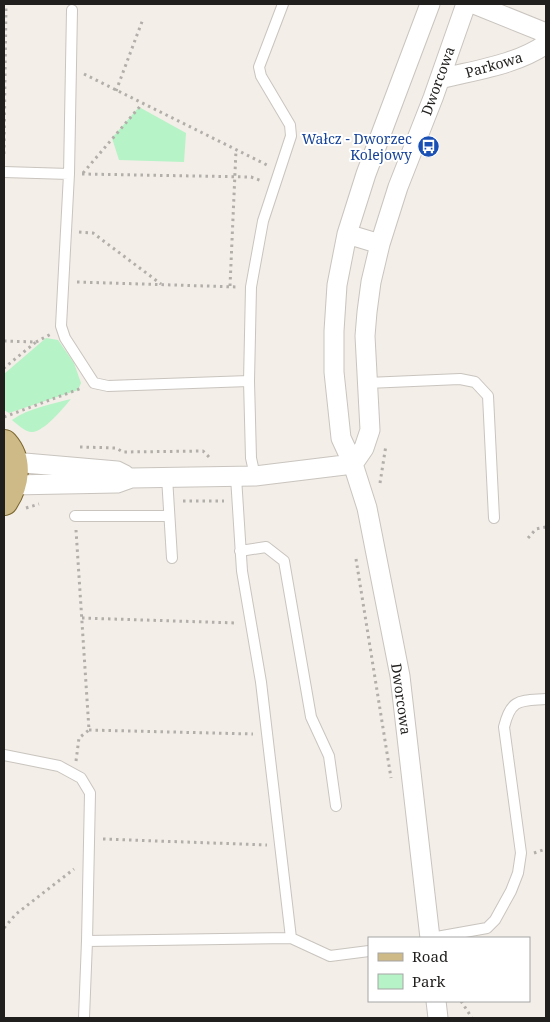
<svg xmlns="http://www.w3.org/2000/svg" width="550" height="1022" font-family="'Noto Serif',serif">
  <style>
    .green { fill: #b6f3c6 }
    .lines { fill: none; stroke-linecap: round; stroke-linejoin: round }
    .lane-casing { stroke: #c9c4be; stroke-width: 12 }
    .street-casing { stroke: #c9c4be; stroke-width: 21 }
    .primary-casing { stroke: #7c662e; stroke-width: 30 }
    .path { stroke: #b2aea9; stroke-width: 3; stroke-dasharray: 2.5 4; stroke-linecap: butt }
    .lane { stroke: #fff; stroke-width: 10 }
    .street { stroke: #fff; stroke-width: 19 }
    .primary { stroke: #ceba87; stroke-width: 28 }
    .labels { text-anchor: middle; stroke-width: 4; stroke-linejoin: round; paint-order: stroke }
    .street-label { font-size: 14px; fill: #201f1d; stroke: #fff }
    .transit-label { font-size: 14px; fill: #164399; stroke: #fff; text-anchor: end }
  </style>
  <rect width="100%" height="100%" fill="#f3eee8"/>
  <path class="green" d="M139,107L186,133L184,162L119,160L112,138Z
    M46,338L58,340L74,363L81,383L78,390L9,413L4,410V374Z
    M71,399C63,408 44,432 32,432C25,432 17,424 12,420C29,408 52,404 71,399Z"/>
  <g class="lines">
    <defs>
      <path id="lane" d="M4,172L69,174L72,10
        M69,174L61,326L65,338L94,383L108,386L249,381
        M367,383L460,379L475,382L488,396L494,518
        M255,476L251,458L249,381L251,287L263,221L291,136L290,125L261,76L259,67L283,4
        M167,477L172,558
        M236,477L242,571L261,682L291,938
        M75,516H169
        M240,551L266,547L284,561L311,717L329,756L336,806
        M4,755L59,766L81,778L90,793L87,941L291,938L330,956L369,951
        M431,938L487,928L495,920L511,891L518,873L521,853L504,727C511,698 520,701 546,699
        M84,1018L87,941"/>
      <path id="street" d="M474,4L546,33
        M440,79C475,70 516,65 546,44
        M347,234L380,244
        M13,462L117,471L125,475
        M353,464L364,448L370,430L365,336L367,312L371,282L380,244L398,187L433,98L466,4
        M12,485L117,483L131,478L255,476L353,464
        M430,938L400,676L367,508L353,464L341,438L334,372V331L337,285L347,234L366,174L430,4
        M436,1001L438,1018"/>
      <path id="primary" d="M4,444C19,461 15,484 4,501"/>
    </defs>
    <use href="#lane" class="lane-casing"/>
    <use href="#street" class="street-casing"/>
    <use href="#primary" class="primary-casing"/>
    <path class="path" d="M84,74L267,165
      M116,91L143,19
      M4,154L6,4
      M83,173L142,104
      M82,174L251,177L262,181
      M79,232L93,233L161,284
      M77,282L238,287
      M230,286L236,150
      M4,341L36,342L4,368
      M36,342L51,334
      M4,417L82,388
      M80,447L116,448L123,452L203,451L211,459
      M380,483L386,445
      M183,501H224
      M26,508L39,504
      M528,538L536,529L546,527
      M356,559L391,778
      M82,618L237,623
      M89,730L253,734
      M76,761L79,738L89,730L76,530
      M103,839L267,845
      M534,853L546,849
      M4,928L16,914L74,869
      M461,1001L472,1018"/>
    <use href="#lane" class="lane"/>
    <use href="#street" class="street"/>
    <use href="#primary" class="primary"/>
  </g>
  <defs>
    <symbol id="bus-disc" viewBox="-11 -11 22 22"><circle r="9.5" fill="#1a4fb4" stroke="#fff"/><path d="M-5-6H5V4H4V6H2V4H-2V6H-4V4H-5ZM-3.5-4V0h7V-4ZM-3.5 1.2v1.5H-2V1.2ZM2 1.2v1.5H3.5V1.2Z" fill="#fff"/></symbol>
  </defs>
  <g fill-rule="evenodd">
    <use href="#bus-disc" x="416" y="134" width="25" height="25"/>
  </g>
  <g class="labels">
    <g class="street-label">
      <text transform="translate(494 65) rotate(-16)" y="5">Parkowa</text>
      <text transform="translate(438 81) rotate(-70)" y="5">Dworcowa</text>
      <text transform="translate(401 699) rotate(82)" y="5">Dworcowa</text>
    </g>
    <g class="transit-label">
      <text x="412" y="144">Wałcz - Dworzec<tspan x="412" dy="16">Kolejowy</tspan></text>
    </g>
  </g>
  <rect width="550" height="1022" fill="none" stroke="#201f1d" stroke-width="10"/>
  <rect x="368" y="937" width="162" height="65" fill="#ffffff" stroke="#a6a5a5"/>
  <rect x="378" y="953" width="25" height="8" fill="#ceba87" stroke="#a6a5a5"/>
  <text x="412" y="962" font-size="15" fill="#201f1d">Road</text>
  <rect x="378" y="974" width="25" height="15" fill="#b6f3c6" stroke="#a6a5a5"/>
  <text x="412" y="987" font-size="15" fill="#201f1d">Park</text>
</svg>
